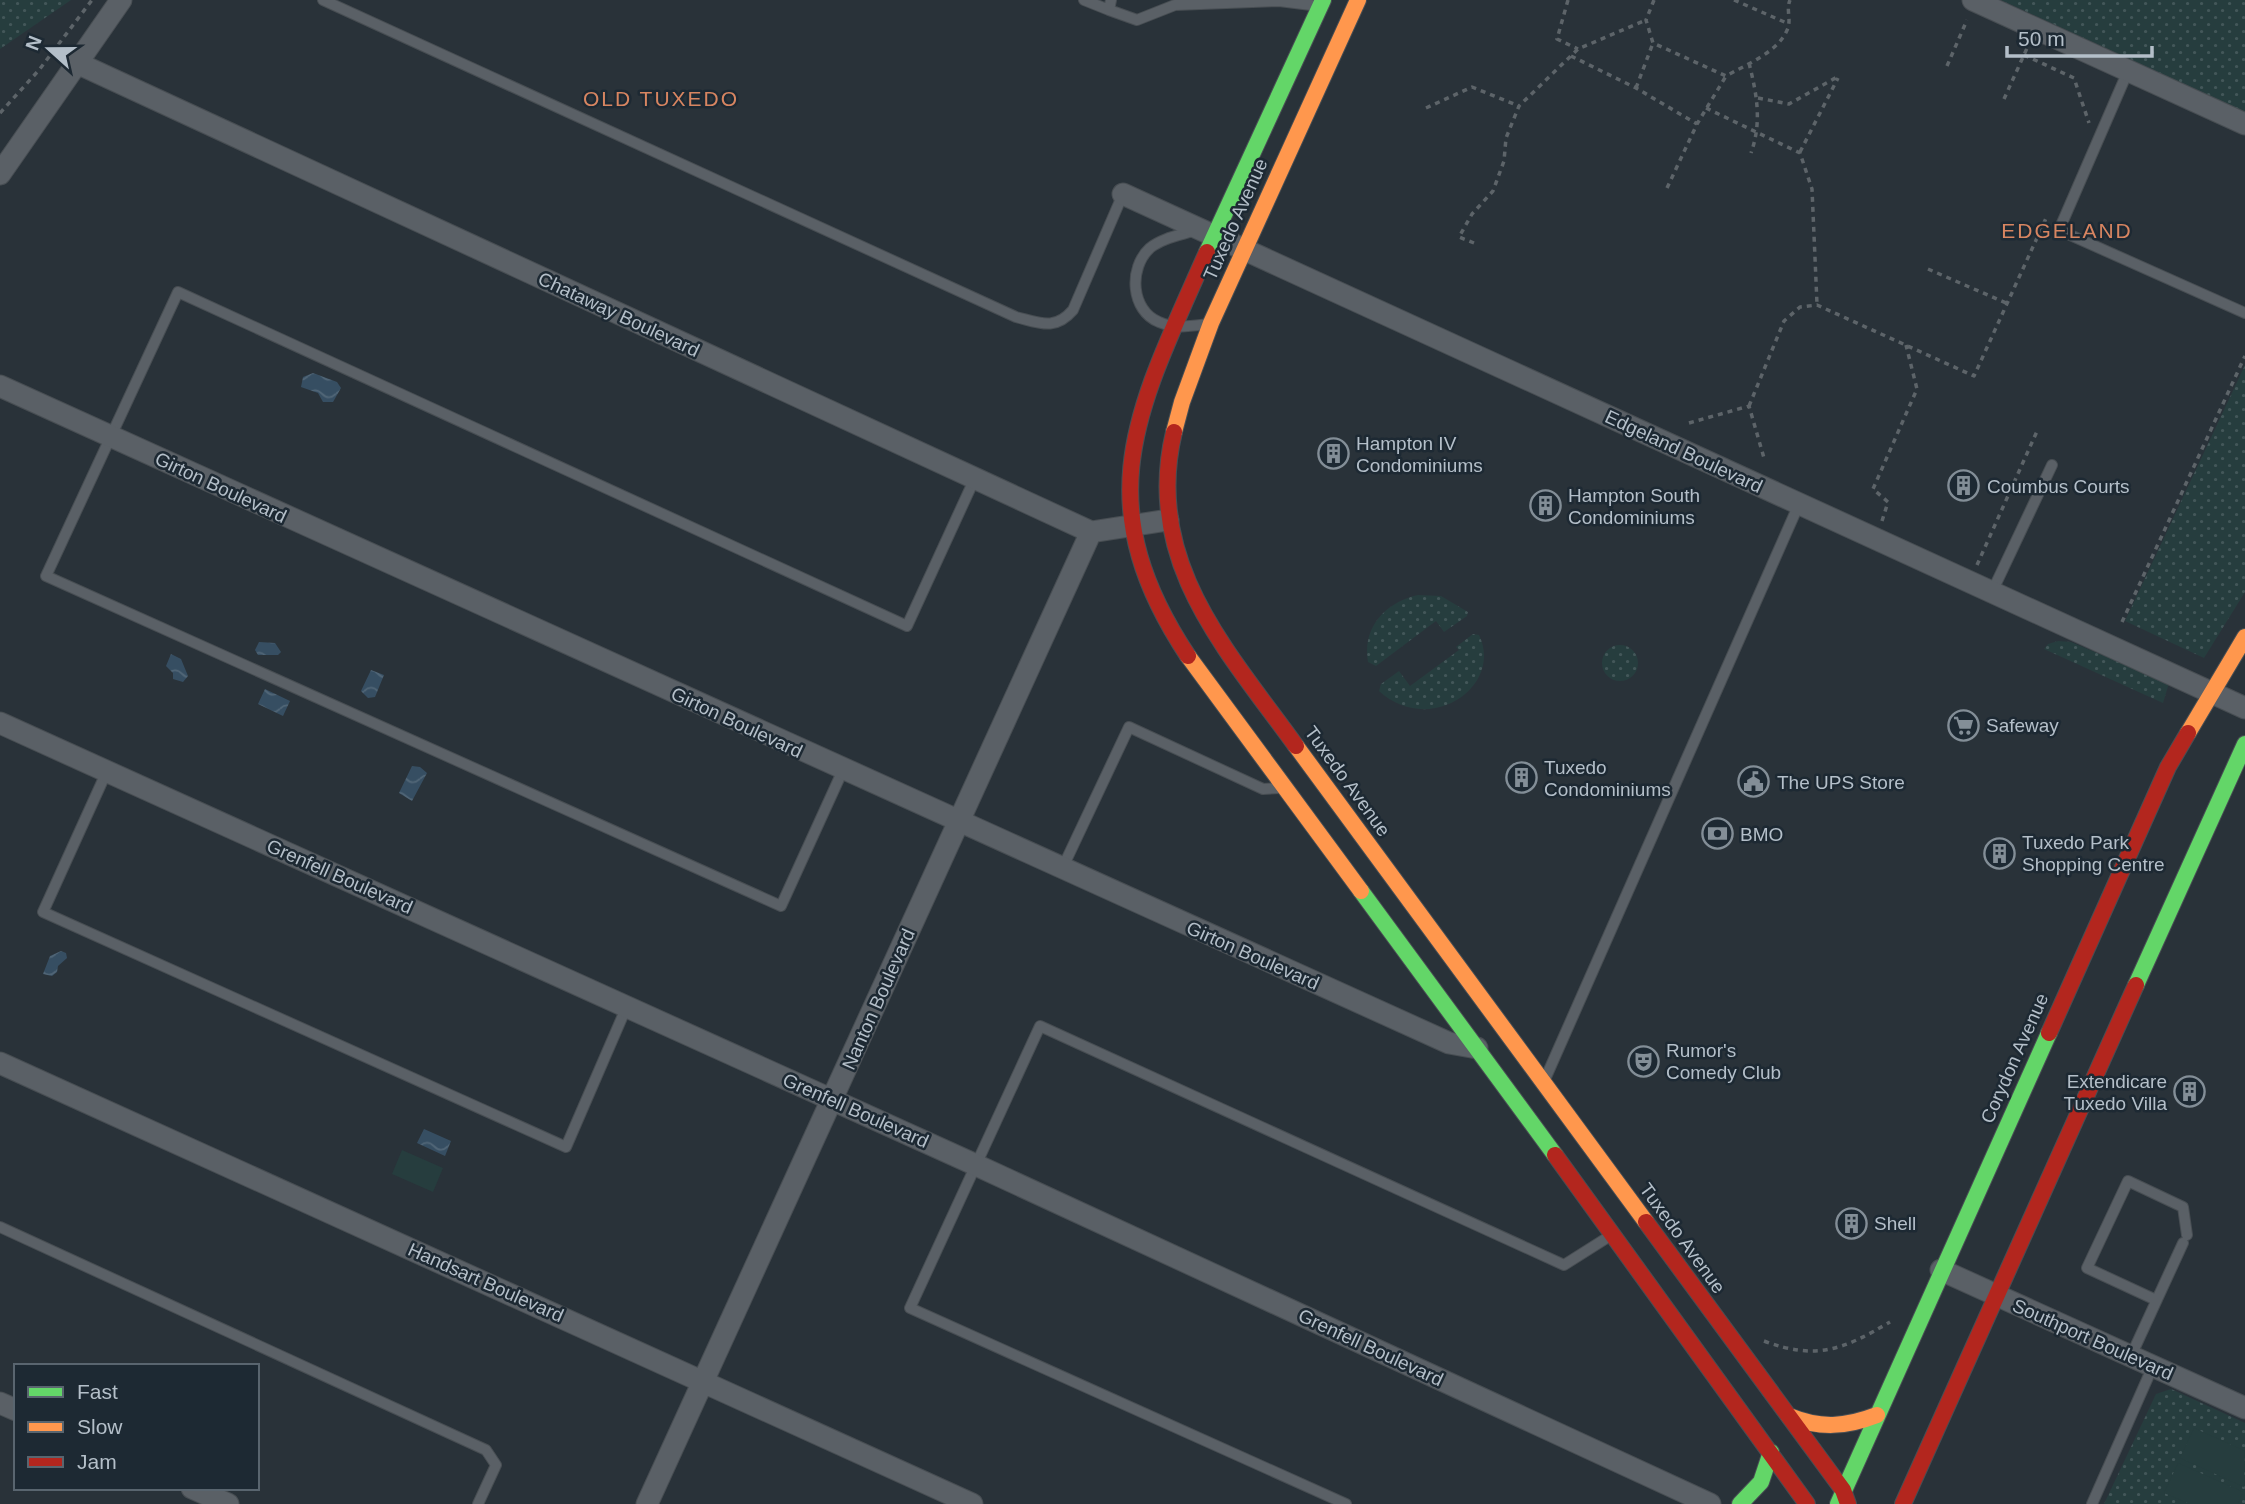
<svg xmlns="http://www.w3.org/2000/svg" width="2245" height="1504" font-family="Arial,sans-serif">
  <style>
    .green { fill: url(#green-dots) }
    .pitch { fill: #263d3e }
    .water { fill: url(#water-waves) }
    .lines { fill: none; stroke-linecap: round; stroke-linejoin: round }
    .lane-casing { stroke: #484e53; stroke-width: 12 }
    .street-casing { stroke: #484e53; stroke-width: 23 }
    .fast-casing { stroke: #484e53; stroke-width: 18 }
    .slow-casing { stroke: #484e53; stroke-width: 18 }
    .jam-casing { stroke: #484e53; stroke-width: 18 }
    .path { stroke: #5d6469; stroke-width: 3.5; stroke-dasharray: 5 5; stroke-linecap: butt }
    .lane { stroke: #5a6066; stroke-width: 10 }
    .street { stroke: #5a6066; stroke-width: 21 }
    .fast { stroke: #63d668; stroke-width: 16 }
    .slow { stroke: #ff974d; stroke-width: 16 }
    .jam { stroke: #b3261e; stroke-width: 16 }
    .labels { text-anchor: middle; stroke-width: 5; stroke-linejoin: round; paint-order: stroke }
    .street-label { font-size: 19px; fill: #b4bfc9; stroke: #1d2933 }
    .poi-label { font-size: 19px; fill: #b4bfc9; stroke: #1d2933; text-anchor: start }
    .neighbourhood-label { font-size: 21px; letter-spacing: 2px; fill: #d78561; stroke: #1d2933 }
  </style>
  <defs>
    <pattern id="green-dots" width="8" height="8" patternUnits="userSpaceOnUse" patternTransform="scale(1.75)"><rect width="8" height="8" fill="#263d3e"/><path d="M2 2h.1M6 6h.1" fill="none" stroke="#435759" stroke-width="1.8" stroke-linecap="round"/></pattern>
    <pattern id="water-waves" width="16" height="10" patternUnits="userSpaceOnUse" patternTransform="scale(1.75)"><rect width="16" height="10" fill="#364e62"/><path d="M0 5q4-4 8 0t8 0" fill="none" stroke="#516677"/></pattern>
  </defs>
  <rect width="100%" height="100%" fill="#293239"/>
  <path class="green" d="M0,0H71L0,49Z
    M2001,0H2245V112Z
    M2245,365V592L2204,658L2125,621Z
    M1418,595L1441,596L1468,612L1467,616L1444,632L1436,621L1376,666L1368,662C1362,627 1386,602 1418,595Z
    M1473,634L1479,635C1504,687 1429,737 1379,691L1381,684L1399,671L1410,686L1459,650L1456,647Z
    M2058,641L2071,642L2169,683L2163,703L2044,649L2048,644Z
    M1602 663a18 18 0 1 1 36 0a18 18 0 1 1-36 0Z
    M2171,1389L2245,1423V1504H2104L2156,1394Z"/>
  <path class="pitch" d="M402,1150L443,1168L433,1192L392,1174Z
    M2194,1428L2245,1451L2244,1487L2180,1458Z
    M2178,1463L2243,1492L2238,1504H2190L2164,1493Z"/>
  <path class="water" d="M313,373L337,382L341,388L333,402H323L318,393L301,387L303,377Z
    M259,642L275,643L281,652L278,655H258L255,650Z
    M171,654L181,659L188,676L183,682L173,679V673L166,666Z
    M371,670L384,675L375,697L368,698L361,691Z
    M265,689L290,701L283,716L258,704Z
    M412,766L420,767L427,773L412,801L399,793Z
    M61,951L66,953L67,958L58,966L57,972L52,976L43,974L50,956Z
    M424,1129L451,1141L445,1156L417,1143Z"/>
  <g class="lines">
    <defs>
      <path id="lane" d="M323,0L1016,317C1040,323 1055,331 1073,310L1123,194
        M1084,0L1109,10
        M1111,0L1109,10L1137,20L1175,5L1279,1L1319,6
        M2128,71L2059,230L2245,313
        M1196,230C1181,235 1162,238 1150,248C1128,268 1131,311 1159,322C1175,329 1191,326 1208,324
        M1992,592L2052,465
        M843,770L781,906L46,576L178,292L907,626L975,478
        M107,771L43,912L566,1147L627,1006
        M1062,869L1129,727L1263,789L1280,788
        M1546,1077L1799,504
        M0,1227L486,1450L496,1465L478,1504
        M2156,1300L2087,1268L2128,1181L2183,1207L2187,1235
        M2131,1356L2183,1243
        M1346,1504L910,1308L1040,1026L1564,1265L1613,1234
        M2092,1504L2153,1366"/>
      <path id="street" d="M1973,0L2245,124
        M77,63L1091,532L1168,520
        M0,174L121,0
        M1123,194L2245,708
        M0,386L1449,1043L1477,1048
        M0,723L976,1165L1710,1504
        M0,1063L972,1504
        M1941,1270L2245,1408
        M0,1403L16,1410
        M192,1488L228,1504
        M647,1504L1091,532"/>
      <path id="fast" d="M1207,252L1323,0
        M1361,891L1555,1155
        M2136,985L2245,744
        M1740,1504L1761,1482L1771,1452
        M1838,1504L2049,1033"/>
      <path id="slow" d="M1174,432L1182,402L1211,323L1358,0
        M1188,656L1361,891
        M2188,733L2245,637
        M1296,746L1646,1222
        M1789,1416C1820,1429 1846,1427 1877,1415"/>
      <path id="jam" d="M1174,432C1143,561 1226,649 1296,746
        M1188,656C1084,499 1139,407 1207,252
        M2049,1033L2168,767L2188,733
        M1555,1155L1807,1504
        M1646,1222L1843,1490L1848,1504
        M1903,1504L2136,985"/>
    </defs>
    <use href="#lane" class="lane-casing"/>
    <use href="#street" class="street-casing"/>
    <use href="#fast" class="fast-casing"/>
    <use href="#slow" class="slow-casing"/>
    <use href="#jam" class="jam-casing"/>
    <path class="path" d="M1568,0L1557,39L1578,49
      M1654,0L1646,20L1653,43L1726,76C1747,64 1779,52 1788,28C1791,18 1786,10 1790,0
      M1734,0L1789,24
      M2024,55L2074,78L2089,123
      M1571,56L1636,88L1697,124
      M1749,63C1757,95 1762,122 1751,153
      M1947,66L1967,20
      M1636,88L1653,43
      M1758,98L1789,104L1839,76
      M2004,99L2028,46
      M1426,108L1472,87L1519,106
      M1706,108L1800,153L1812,189L1817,304
      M0,113L39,70L92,0
      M1800,152L1838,78
      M1667,188L1697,124L1726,76
      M1474,243L1459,237L1472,214L1493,191L1504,161L1506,138L1519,106L1578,49L1646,20
      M1928,269L2006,303
      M1749,406L1784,321L1800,307L1817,305L1974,376L2047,216
      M1689,423L1749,406L1764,458
      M1882,521L1888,502L1873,489L1917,389L1906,345
      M1977,565L2038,429
      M2122,622L2245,356
      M1764,1341C1817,1361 1844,1349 1890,1322"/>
    <use href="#lane" class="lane"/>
    <use href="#street" class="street"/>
    <use href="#fast" class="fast"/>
    <use href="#slow" class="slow"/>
    <use href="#jam" class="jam"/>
  </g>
  <defs>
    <symbol id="building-ring" viewBox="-11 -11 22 22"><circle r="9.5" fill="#1d2933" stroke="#838e97" stroke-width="1.5"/><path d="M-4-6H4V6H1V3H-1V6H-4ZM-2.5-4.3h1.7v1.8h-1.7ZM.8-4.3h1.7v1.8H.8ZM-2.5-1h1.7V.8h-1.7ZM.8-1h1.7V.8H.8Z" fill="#838e97"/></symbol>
    <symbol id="supermarket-ring" viewBox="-11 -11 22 22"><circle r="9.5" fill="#1d2933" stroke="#838e97" stroke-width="1.5"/><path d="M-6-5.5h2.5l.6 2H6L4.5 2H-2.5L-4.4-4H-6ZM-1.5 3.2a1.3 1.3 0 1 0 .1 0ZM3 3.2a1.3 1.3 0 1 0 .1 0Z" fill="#838e97"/></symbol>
    <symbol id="civic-ring" viewBox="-11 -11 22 22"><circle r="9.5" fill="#1d2933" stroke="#838e97" stroke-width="1.5"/><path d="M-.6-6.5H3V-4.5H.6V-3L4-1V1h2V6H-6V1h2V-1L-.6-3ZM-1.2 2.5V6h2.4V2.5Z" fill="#838e97"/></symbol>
    <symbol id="bank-ring" viewBox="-11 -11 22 22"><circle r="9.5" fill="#1d2933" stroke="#838e97" stroke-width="1.5"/><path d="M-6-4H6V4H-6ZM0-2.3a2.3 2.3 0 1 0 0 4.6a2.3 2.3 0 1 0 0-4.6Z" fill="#838e97"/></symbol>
    <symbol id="theatre-ring" viewBox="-11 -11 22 22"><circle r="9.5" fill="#1d2933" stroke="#838e97" stroke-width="1.5"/><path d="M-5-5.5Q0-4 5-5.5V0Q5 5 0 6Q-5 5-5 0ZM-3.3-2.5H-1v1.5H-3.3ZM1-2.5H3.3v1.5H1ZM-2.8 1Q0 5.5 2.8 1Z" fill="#838e97"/></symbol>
  </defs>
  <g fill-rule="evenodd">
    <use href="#building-ring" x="1316" y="436" width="35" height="35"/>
    <use href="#building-ring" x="1946" y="468" width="35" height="35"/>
    <use href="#building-ring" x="1528" y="488" width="35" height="35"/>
    <use href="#supermarket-ring" x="1946" y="708" width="35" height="35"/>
    <use href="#building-ring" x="1504" y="760" width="35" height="35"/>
    <use href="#civic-ring" x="1736" y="764" width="35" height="35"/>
    <use href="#bank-ring" x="1700" y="816" width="35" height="35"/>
    <use href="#building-ring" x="1982" y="836" width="35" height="35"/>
    <use href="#theatre-ring" x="1626" y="1044" width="35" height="35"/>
    <use href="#building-ring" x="2172" y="1074" width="35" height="35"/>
    <use href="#building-ring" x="1834" y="1206" width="35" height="35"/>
  </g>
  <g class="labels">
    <g class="street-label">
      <text transform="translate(1235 219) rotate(-66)" y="7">Tuxedo Avenue</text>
      <text transform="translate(619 314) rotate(25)" y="7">Chataway Boulevard</text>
      <text transform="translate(1684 451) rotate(25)" y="7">Edgeland Boulevard</text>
      <text transform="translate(221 487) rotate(25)" y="7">Girton Boulevard</text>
      <text transform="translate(737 722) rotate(25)" y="7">Girton Boulevard</text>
      <text transform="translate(1348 781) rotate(54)" y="7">Tuxedo Avenue</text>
      <text transform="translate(340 876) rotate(24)" y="7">Grenfell Boulevard</text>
      <text transform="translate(1253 955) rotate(24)" y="7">Girton Boulevard</text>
      <text transform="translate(878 999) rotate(-66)" y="7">Nanton Boulevard</text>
      <text transform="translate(2014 1058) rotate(-66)" y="7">Corydon Avenue</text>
      <text transform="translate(856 1110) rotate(24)" y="7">Grenfell Boulevard</text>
      <text transform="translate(1683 1238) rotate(54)" y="7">Tuxedo Avenue</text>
      <text transform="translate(486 1282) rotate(24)" y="7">Handsart Boulevard</text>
      <text transform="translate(2093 1339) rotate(24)" y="7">Southport Boulevard</text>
      <text transform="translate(1371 1347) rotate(25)" y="7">Grenfell Boulevard</text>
    </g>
    <g class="poi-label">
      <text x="1356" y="450">Hampton IV<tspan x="1356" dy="22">Condominiums</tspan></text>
      <text x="1987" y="493">Coumbus Courts</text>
      <text x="1568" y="502">Hampton South<tspan x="1568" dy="22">Condominiums</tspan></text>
      <text x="1986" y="732">Safeway</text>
      <text x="1544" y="774">Tuxedo<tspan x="1544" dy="22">Condominiums</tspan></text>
      <text x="1777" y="789">The UPS Store</text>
      <text x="1740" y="841">BMO</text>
      <text x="2022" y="849">Tuxedo Park<tspan x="2022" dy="22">Shopping Centre</tspan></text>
      <text x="1666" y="1057">Rumor's<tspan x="1666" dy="22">Comedy Club</tspan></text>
      <text x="2167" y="1088" text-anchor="end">Extendicare<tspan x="2167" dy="22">Tuxedo Villa</tspan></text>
      <text x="1874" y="1230">Shell</text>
    </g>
    <g class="neighbourhood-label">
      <text x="661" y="106">OLD TUXEDO</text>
      <text x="2067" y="238">EDGELAND</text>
    </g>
  </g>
  <rect x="14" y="1364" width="245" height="126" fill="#1d2933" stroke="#59656f" stroke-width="2"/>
  <rect x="28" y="1387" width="35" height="10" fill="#63d668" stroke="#59656f" stroke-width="2"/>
  <text x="77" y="1399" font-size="21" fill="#b4bfc9">Fast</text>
  <rect x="28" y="1422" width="35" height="10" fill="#ff974d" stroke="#59656f" stroke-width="2"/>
  <text x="77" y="1434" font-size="21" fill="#b4bfc9">Slow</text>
  <rect x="28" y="1457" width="35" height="10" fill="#b3261e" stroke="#59656f" stroke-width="2"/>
  <text x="77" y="1469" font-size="21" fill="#b4bfc9">Jam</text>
  <g transform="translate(49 49) rotate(291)" stroke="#1d2933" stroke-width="5" paint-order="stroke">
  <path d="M0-5L12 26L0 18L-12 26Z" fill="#b4bfc9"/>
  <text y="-10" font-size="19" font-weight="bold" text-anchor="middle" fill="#b4bfc9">N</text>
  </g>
  <path d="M2007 46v10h145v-10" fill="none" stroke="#b4bfc9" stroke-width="3.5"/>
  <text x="2018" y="46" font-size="21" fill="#b4bfc9" stroke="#1d2933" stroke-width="5" paint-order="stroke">50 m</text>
</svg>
